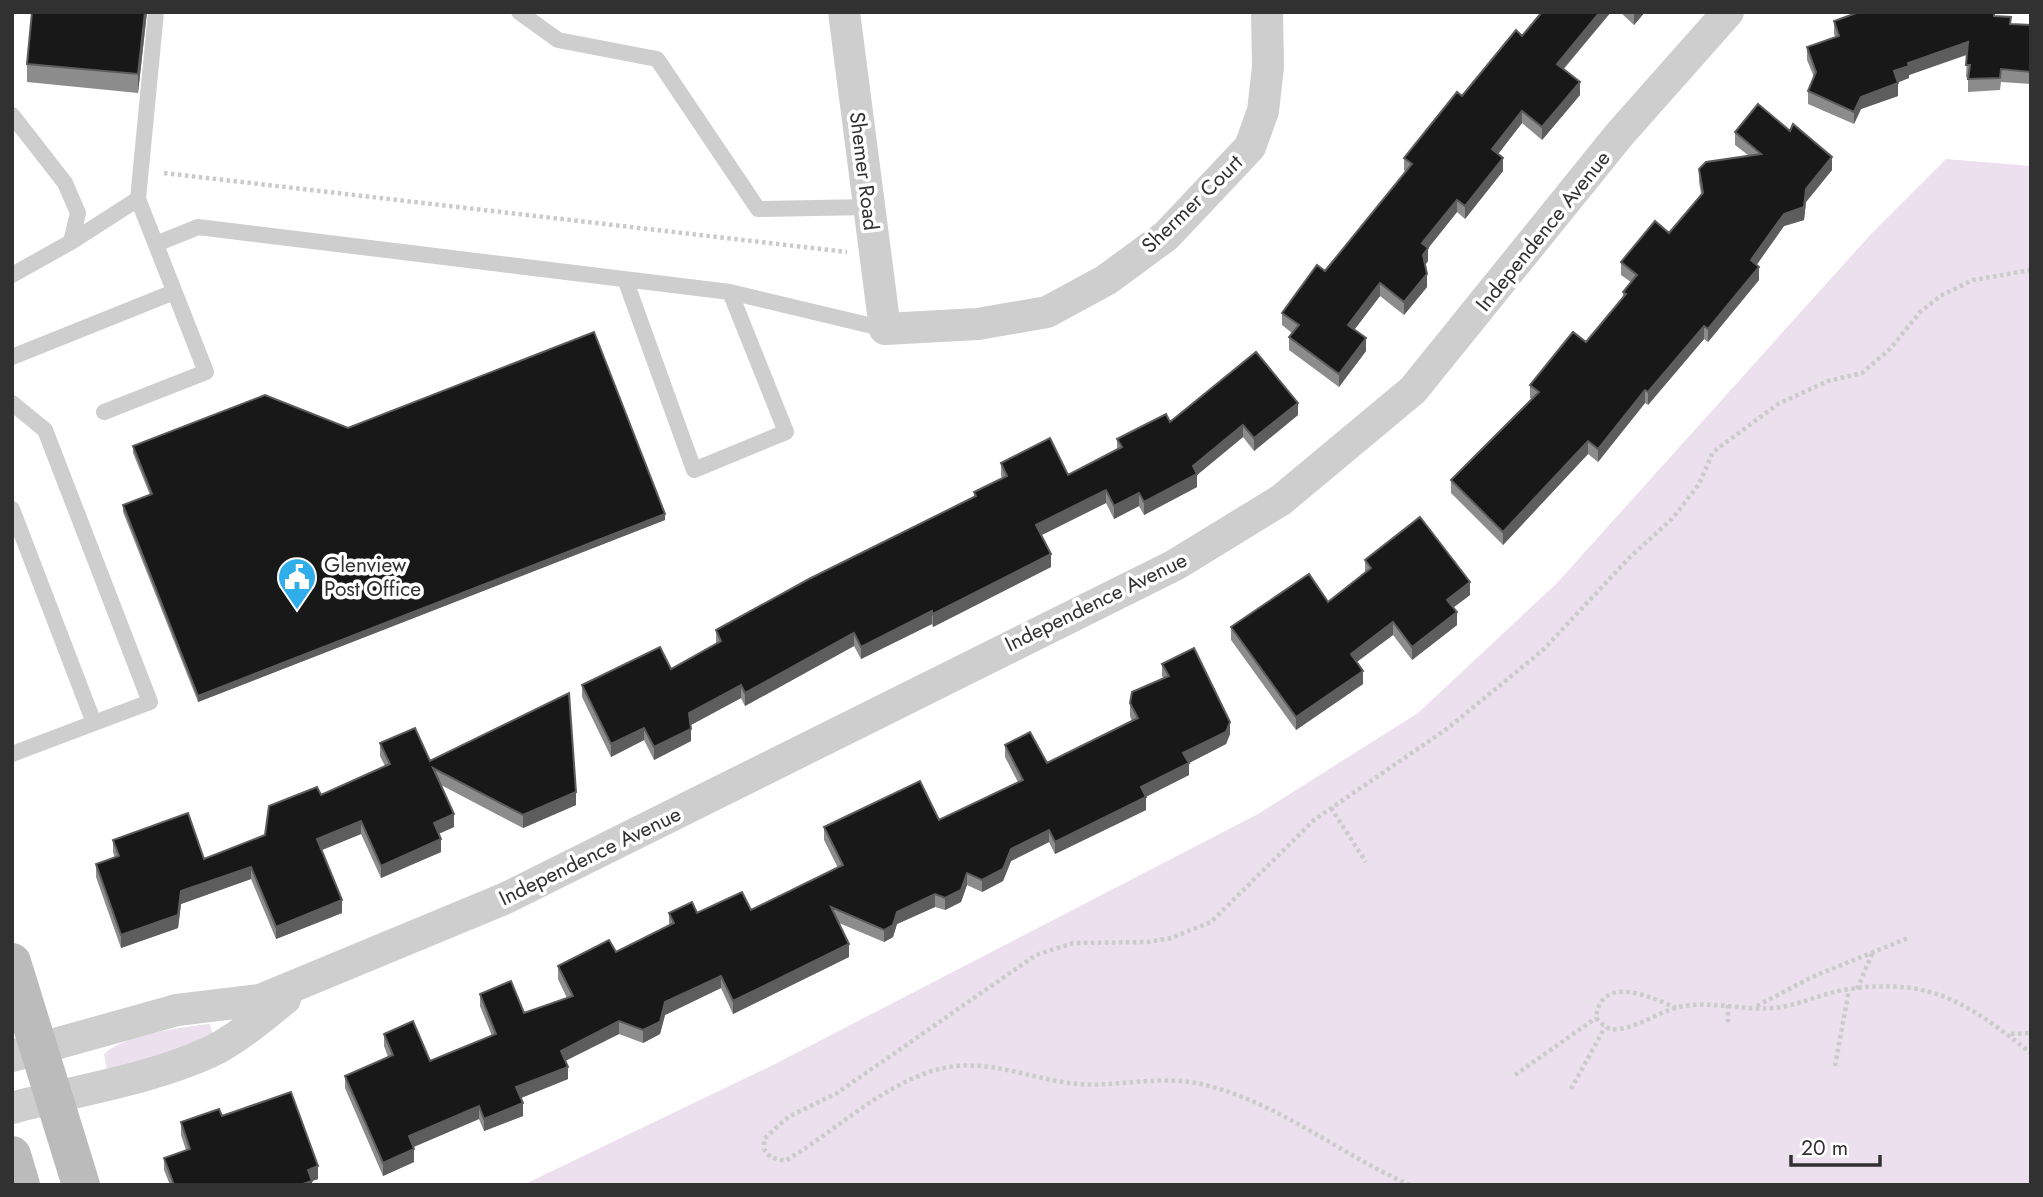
<svg xmlns="http://www.w3.org/2000/svg" width="2043" height="1197" font-family="Jost,sans-serif">
  <style>
    .grass { fill: #ecdfee }
    .lines { fill: none; stroke-linecap: round; stroke-linejoin: round }
    .path { stroke: #cbcbcb; stroke-width: 4.5; stroke-dasharray: 3.5 3.5; stroke-linecap: butt }
    .service { stroke: #cecece; stroke-width: 16 }
    .minor { stroke: #cecece; stroke-width: 32 }
    .secondary { stroke: #bbb; stroke-width: 38 }
    .wall { fill: #8c8c8c }
    .shaded-wall { fill: #5d5d5d }
    .building { fill: #181818; stroke: #5d5d5d; stroke-width: 2 }
    .labels { text-anchor: middle; stroke-width: 7; stroke-linejoin: round; paint-order: stroke }
    .street-label { font-size: 21px; fill: #313131; stroke: #fff }
    .poi-label { font-size: 21px; fill: #313131; stroke: #fff; text-anchor: start }
  </style>
  <rect width="100%" height="100%" fill="#fff"/>
  <path class="grass" d="M1946,159L2031,166V1185H523L773,1065L1258,814L1418,713L1557,583L1871,234Z
    M210,1024L214,1040L107,1070L104,1054C123,1035 183,1027 210,1024Z"/>
  <g class="lines">
    <path class="path" d="M164,173L847,252
      M1331,808L1366,862
      M1857,989L1872,954
      M1728,1005V1025
      M1757,1006L1812,977L1908,938
      M1676,1008C1651,997 1601,973 1596,1018C1603,1025 1608,1031 1619,1029C1641,1026 1661,1010 1684,1006C1714,1001 1744,1011 1774,1008C1794,1006 1812,998 1831,993C1856,986 1885,985 1911,988C1959,995 1993,1024 2031,1053
      M2011,1034L2031,1033
      M1835,1066L1849,990
      M1515,1075L1596,1018
      M1571,1089L1605,1027
      M1410,1185C1339,1154 1279,1102 1201,1084C1157,1074 1113,1089 1069,1083C1021,1076 977,1055 929,1072C876,1090 833,1133 785,1161L770,1157L764,1149V1139L788,1117L837,1093L1036,955L1073,943L1148,942L1171,938L1211,922L1314,820L1448,728L1543,650L1629,558L1673,518L1699,484L1713,452L1778,404L1828,381L1862,373L1890,349L1921,311L1942,295L1973,280L2031,270"/>
    <path class="service" d="M519,12L558,40L657,59L758,209L869,207
      M12,115L65,183L78,213L71,242L12,275
      M71,242L138,199L156,12
      M156,244L198,227L730,292L885,329
      M625,279L694,470L786,432L730,292
      M12,357L174,292
      M12,403L45,430L150,702L94,723L12,509
      M104,412L206,372L138,199
      M12,754L94,723"/>
    <path class="minor" d="M844,12L885,329L978,324L1047,312L1106,280L1166,236L1250,147L1263,111L1268,67L1267,12
      M12,1056L177,1010L260,1000L506,898L1175,565L1281,500L1413,390L1619,135L1728,12
      M12,1108C77,1090 149,1080 210,1052C236,1040 262,1017 285,999"/>
    <path class="secondary" d="M12,962L81,1185
      M12,1155L21,1185"/>
  </g>
  <path class="wall" d="M147,12L138,93L27,82V64Z
    M1611,12L1564,69L1580,95L1542,140L1522,123L1498,154L1503,171L1465,219L1457,212L1428,248V261L1425,265L1427,287L1404,315L1380,296L1354,330L1366,351L1339,387L1289,350V337L1292,333L1282,325V313L1325,271L1406,172L1404,170V158L1462,96L1522,36Z
    M1620,12H1645L1634,25Z
    M1859,12H1995V16L2011,24L2031,25V84L2001,82L2000,90L1968,92V78L1966,77L1967,55L1909,75V78L1898,82V96L1861,109L1854,124L1808,104V91L1814,77L1807,60V47L1835,37L1834,34V21Z
    M1735,132L1832,170L1806,202L1804,220L1784,226L1756,265L1759,280L1708,342L1704,339L1648,405L1645,403L1598,462L1588,454L1503,545L1451,493V480L1532,399L1530,398V385L1586,342L1623,297V292L1631,282L1621,275V262L1669,233L1701,194L1699,182V169L1748,155L1735,145Z
    M1298,415L1254,451L1243,437L1197,475V487L1144,515L1139,506L1114,519L1106,503L1041,535L1051,567L933,627L932,624L861,659L854,646L745,706L741,698L691,725V741L654,760L644,740L611,757L582,697V685L671,669L716,644V630L974,497V492L1002,478L1001,475V463L1068,475L1117,449V439L1170,422Z
    M348,428L665,520L198,702L123,512V505L150,495L133,453V446Z
    M1365,560L1470,595L1453,608L1457,625L1412,660L1393,635L1357,662L1363,684L1296,730L1231,640V627L1328,602L1365,573Z
    M1162,664L1230,734L1226,744L1189,763V775L1146,797V810L1055,854L1049,842L1011,861L1003,881L982,892L967,885L961,902L945,910L935,907L897,924L893,937L884,942L839,923L849,957L733,1014L721,988L665,1015L660,1034L643,1043L619,1034L565,1061L568,1079L521,1098L523,1116L484,1131L479,1119L413,1147L414,1162L383,1176L345,1088V1076L388,1057L384,1046V1034L430,1061L492,1036L480,1006V994L524,1013L567,998L558,979V966L616,952L669,925V913H697L751,910L838,868L824,840V827L939,820L1018,782L1005,757V745L1047,763L1132,721L1130,716V703L1164,679L1162,676Z
    M380,743L430,761L576,805L523,828L441,785L454,827L438,834L441,852L381,878L361,834L322,850L342,913L276,939L251,879L181,904L178,928L121,948L96,877V864L115,858L113,852V840L204,859L265,835L321,795L385,766L380,756Z
    M222,1116L318,1179L312,1181V1185H170L164,1170V1158L186,1150L181,1135V1122Z"/>
  <path class="shaded-wall" d="M145,12H147L138,93V74Z
    M1600,12H1611L1557,76V64Z
    M1634,12H1645L1634,25Z
    M1968,42V54L1909,75V78L1894,84V71L1908,63Z
    M1580,82V95L1542,140V127Z
    M1898,83V96L1861,109L1854,124V112L1861,97Z
    M1522,111V123L1492,162V149Z
    M1832,157V170L1806,202L1804,220L1784,226L1751,273V260L1784,214L1806,189Z
    M1503,158V171L1465,219V206Z
    M1457,200V212L1422,256V243Z
    M1428,248V261L1423,268V255Z
    M1759,267V280L1708,342V329Z
    M1427,274V287L1404,315V302Z
    M1380,283V296L1348,338V325Z
    M1704,326V339L1648,405V392Z
    M1366,338V351L1339,387V374Z
    M1645,390V403L1598,462V449Z
    M1298,403V415L1254,451V438Z
    M1243,425V437L1197,475V487L1144,515V502L1193,466Z
    M1588,441V454L1503,545V532Z
    M1106,490V503L1036,538V525Z
    M1139,493V506L1114,519V506Z
    M665,514V520L198,702V696Z
    M1051,554V567L933,627V614Z
    M1470,582V595L1447,612V600Z
    M932,611V624L861,659V647Z
    M1457,612V625L1412,660V647Z
    M1393,622V635L1351,666V654Z
    M854,633V646L745,706V693Z
    M1363,671V684L1296,730V717Z
    M741,685V698L689,726V713Z
    M1230,722V734L1226,744L1189,763V775L1141,799V787L1183,753Z
    M644,728V740L611,757V744Z
    M691,729V741L654,760V747Z
    M576,792V805L523,828V815Z
    M1146,797V810L1055,854V842Z
    M454,814V827L434,836V823Z
    M361,821V834L317,852V839Z
    M1049,830V842L1011,861L1003,881L982,892V880L1011,849Z
    M441,839V852L381,878V866Z
    M251,867V879L181,904L178,928L121,948V935L181,891Z
    M967,873V885L961,902L945,910V898Z
    M935,894V907L897,924L893,937L884,942V930L897,912Z
    M342,900V913L276,939V927Z
    M849,944V957L733,1014V1001Z
    M721,976V988L665,1015L660,1034L643,1043V1030L665,1002Z
    M619,1021V1034L561,1063V1051Z
    M568,1067V1079L516,1100V1087Z
    M523,1103V1116L484,1131V1119Z
    M479,1106V1119L409,1149V1136Z
    M414,1149V1162L383,1176V1163Z
    M318,1166V1179L312,1181V1185H300L308,1170Z"/>
  <path class="building" d="M32,12H145L138,74L27,64Z
    M1542,12H1600L1557,64L1580,82L1542,127L1522,111L1492,149L1503,158L1465,206L1457,200L1422,243L1428,248L1423,255L1427,274L1404,302L1380,283L1348,325L1366,338L1339,374L1289,337L1299,325L1282,313L1317,265L1325,271L1412,164L1404,158L1457,92L1462,96L1516,30L1522,36Z
    M1859,12H1994V16L2011,17L2010,24L2031,25V72L2001,69L2000,78L1968,79L1970,65H1966L1968,42L1908,63L1909,66L1894,71L1898,83L1861,97L1854,112L1808,91L1816,72L1807,47L1839,36L1834,21Z
    M1758,104L1790,131L1793,124L1832,157L1806,189L1804,207L1784,214L1751,260L1759,267L1708,329L1704,326L1648,392L1645,390L1598,449L1588,441L1503,532L1451,480L1539,392L1530,385L1573,332L1586,342L1626,294L1623,292L1637,275L1621,262L1655,221L1669,233L1703,193L1699,169L1706,162L1761,154L1735,132Z
    M594,332L665,514L198,696L123,505L152,494L133,446L265,395L348,428Z
    M1256,352L1298,403L1254,438L1243,425L1193,466L1197,474L1144,502L1139,493L1114,506L1106,490L1036,525L1051,554L933,614L932,611L861,647L854,633L745,693L741,685L689,713L691,729L654,747L644,728L611,744L582,685L660,647L671,669L721,641L716,630L809,579L976,496L974,492L1007,476L1001,463L1050,438L1068,475L1122,447L1117,439L1166,414L1170,422Z
    M1420,517L1470,582L1447,600L1457,612L1412,647L1393,622L1351,654L1363,671L1296,717L1231,627L1309,574L1328,602L1371,568L1365,560Z
    M1194,648L1230,722L1226,732L1183,753L1189,763L1141,787L1146,797L1055,842L1049,830L1011,849L1003,869L982,880L967,873L961,890L945,898L935,894L897,912L893,925L884,930L831,907L849,944L733,1001L721,976L665,1002L660,1022L643,1030L619,1021L561,1051L568,1067L516,1087L523,1103L484,1119L479,1106L409,1136L414,1149L383,1163L345,1076L393,1055L384,1034L413,1021L430,1061L496,1034L480,994L511,981L524,1013L573,996L558,966L609,940L616,952L674,923L669,913L692,902L697,913L742,892L751,910L843,865L824,827L920,781L939,820L1023,780L1005,745L1030,732L1047,763L1138,718L1130,703L1132,692L1169,676L1162,664Z
    M569,693L576,792L523,815L433,768L454,814L434,823L441,839L381,866L361,821L317,839L342,900L276,927L251,867L181,891L178,915L121,935L96,864L119,856L113,840L188,813L204,859L265,835L269,806L317,787L321,795L390,764L380,743L415,728L430,761Z
    M291,1092L318,1166L308,1170L312,1181L300,1185H174L164,1158L190,1149L181,1122L219,1109L222,1116Z"/>
  <defs>
    <symbol id="civic-pin" viewBox="-11 -11 22 30"><path d="M0 17L-7.5 6A9.5 9.5 0 1 1 7.5 6Z" fill="#30aeeb" stroke="#fff"/><path d="M-.6-6.5H3V-4.5H.6V-3L4-1V1h2V6H-6V1h2V-1L-.6-3ZM-1.2 2.5V6h2.4V2.5Z" fill="#fff"/></symbol>
  </defs>
  <g fill-rule="evenodd">
    <use href="#civic-pin" x="275" y="555" width="44" height="60"/>
  </g>
  <g class="labels">
    <g class="street-label">
      <text transform="translate(864 171) rotate(83)" y="7">Shemer Road</text>
      <text transform="translate(1192 204) rotate(-44)" y="7">Shermer Court</text>
      <text transform="translate(1543 231) rotate(-51)" y="7">Independence Avenue</text>
      <text transform="translate(1096 602) rotate(-26)" y="7">Independence Avenue</text>
      <text transform="translate(590 856) rotate(-26)" y="7">Independence Avenue</text>
    </g>
    <g class="poi-label">
      <text x="324" y="572">Glenview<tspan x="324" dy="24">Post Office</tspan></text>
    </g>
  </g>
  <rect width="2043" height="1197" fill="none" stroke="#313131" stroke-width="28"/>
  <path d="M1791 1155v10h89v-10" fill="none" stroke="#313131" stroke-width="3.5"/>
  <text x="1801" y="1155" font-size="21" fill="#313131" stroke="#ffffff" stroke-width="5" paint-order="stroke">20 m</text>
</svg>
